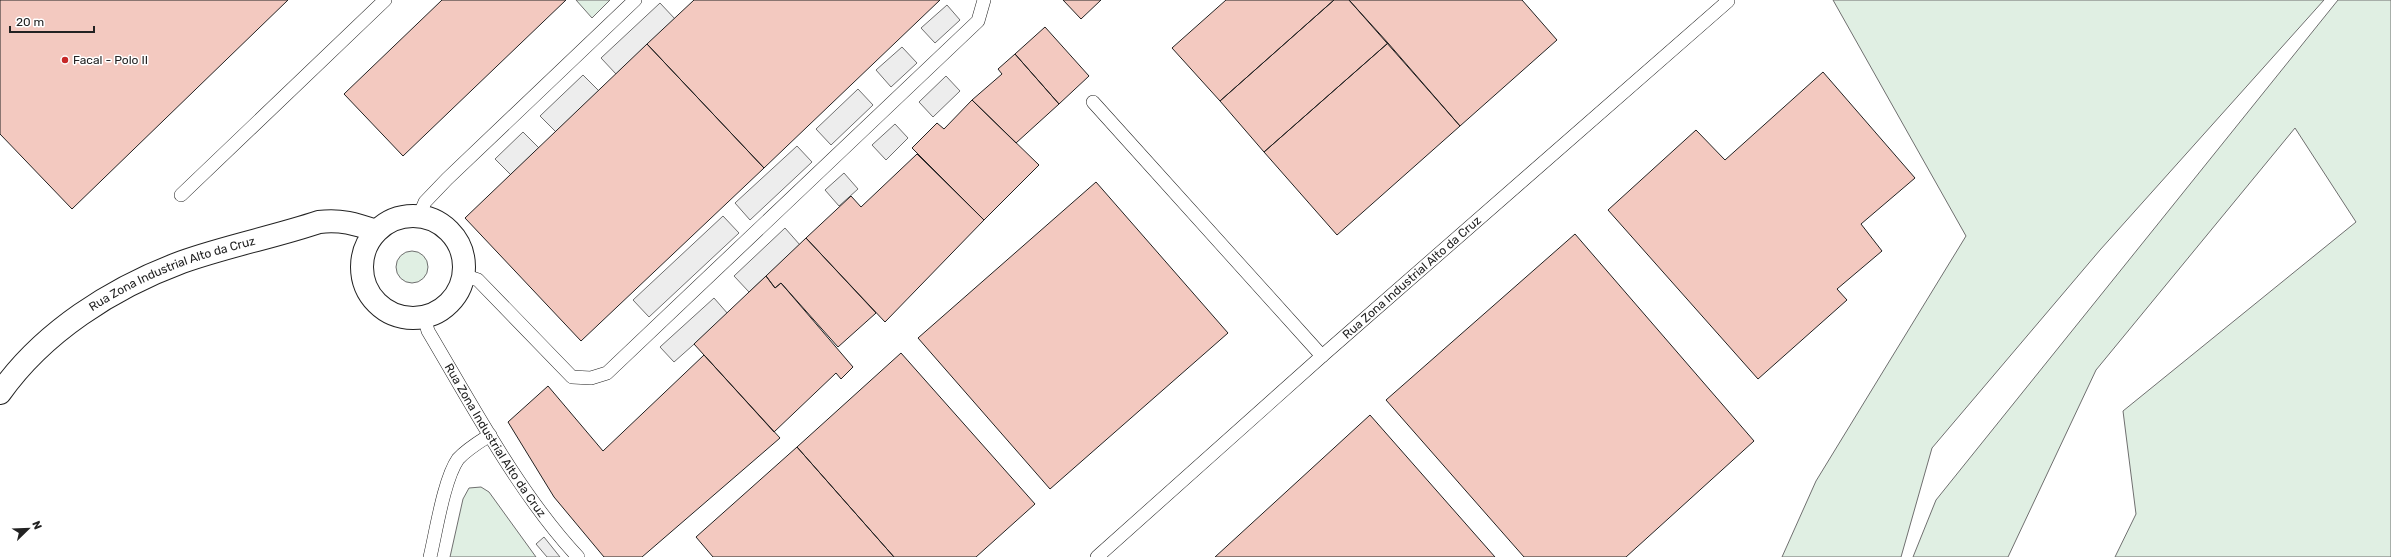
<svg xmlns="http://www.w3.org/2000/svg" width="2391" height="557" font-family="Rubik,sans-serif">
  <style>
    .green { fill: #e0efe3; stroke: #6f6f6f }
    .parking { fill: #ededed; stroke: #6f6f6f }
    .building { fill: #f3c9c0; stroke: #222 }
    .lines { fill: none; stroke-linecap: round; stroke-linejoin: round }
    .lane-casing { stroke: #222; stroke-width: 14 }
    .secondary-casing { stroke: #222; stroke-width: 24 }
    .lane { stroke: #fff; stroke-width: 13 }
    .secondary { stroke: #fff; stroke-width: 22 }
    .poi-dot { fill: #c62828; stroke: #fff; stroke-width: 1.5 }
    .labels { text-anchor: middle; stroke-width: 3; stroke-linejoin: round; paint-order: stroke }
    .poi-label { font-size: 12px; fill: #222; stroke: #fff; text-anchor: start }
    .street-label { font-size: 12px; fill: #222; stroke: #fff }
  </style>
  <rect width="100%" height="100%" fill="#fff"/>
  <path class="green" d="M576,0H610L592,18Z
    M1833,0H2324L2100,250L1932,448L1901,557H1782L1816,481L1966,236Z
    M2338,0H2391V557H2115L2136,514L2123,411L2356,222L2295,128L2096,370L2008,557H1913L1936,500Z
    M396 267a16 16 0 1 1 32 0a16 16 0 1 1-32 0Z
    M481,487L489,492L536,557H450L463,499L469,488Z"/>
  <path class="parking" d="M660,3L675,19L616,74L601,58Z
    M947,5L960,20L935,43L921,28Z
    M902,47L917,63L891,87L876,70Z
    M583,75L599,91L556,132L540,116Z
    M946,76L960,91L933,117L919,102Z
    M858,89L873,105L831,145L816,129Z
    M895,124L908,138L886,160L872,145Z
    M523,132L539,148L511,175L495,159Z
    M797,146L812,162L750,220L735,203Z
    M844,173L858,189L839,206L825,190Z
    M723,216L739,233L649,317L633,300Z
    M785,228L800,245L749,292L734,276Z
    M714,298L728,314L674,362L660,347Z
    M544,537L560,557H547L536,544Z"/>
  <path class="building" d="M0,0H288L72,209L0,134Z
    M442,0H566L403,156L344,94Z
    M694,0H940L764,168L647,44Z
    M1063,0H1101L1081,19Z
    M1226,0H1334L1220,101L1172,48Z
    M1334,0H1349L1388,43L1264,152L1220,101Z
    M1349,0H1522L1557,40L1460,126Z
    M1045,27L1089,76L1059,104L1015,54Z
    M1388,43L1460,126L1337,235L1264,152Z
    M647,44L764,168L581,341L465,218Z
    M1015,54L1059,104L1016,143L972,100L1002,74L998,69Z
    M1823,72L1915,178L1861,224L1882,251L1837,289L1847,300L1758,379L1608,210L1696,130L1725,160Z
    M972,100L1039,165L984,220L912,148L937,123L944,129Z
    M917,154L984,220L885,322L806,238L851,196L861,207Z
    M1096,182L1228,333L1050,489L918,338Z
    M1575,234L1754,441L1626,557H1524L1386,400Z
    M806,238L876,313L838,347L781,283L775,288L766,276Z
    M766,276L775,288L781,283L853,367L841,379L836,373L774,432L694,344Z
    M901,353L1035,504L976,557H894L797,447Z
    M704,355L780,438L642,557H604L554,497L508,422L548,386L603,451Z
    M1370,415L1495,557H1215Z
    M797,447L894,557H713L696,537Z"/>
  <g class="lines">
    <defs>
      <g id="lane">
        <path d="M1093,102L1322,356"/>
        <path d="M181,195L385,0"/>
        <path d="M419,216L425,202L447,179L635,0"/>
        <path d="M463,275L478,280L572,377L591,378L607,373L978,21L984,0"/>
        <path id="s1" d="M424,317L428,331C472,405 519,494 578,557"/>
        <path d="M430,557C436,532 444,479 458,459C467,449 479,442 490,435"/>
        <path id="s2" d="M1097,557L1322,356L1728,1"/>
      </g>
      <g id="secondary">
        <circle cx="413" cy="267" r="51"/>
        <path id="s3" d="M0,393C43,332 112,288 182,262C227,246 274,237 319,222C340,219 356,224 376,231"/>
      </g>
    </defs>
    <use href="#lane" class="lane-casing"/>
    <use href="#secondary" class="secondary-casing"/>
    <use href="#lane" class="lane"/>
    <use href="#secondary" class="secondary"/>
  </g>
  <circle class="poi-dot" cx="65" cy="60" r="4"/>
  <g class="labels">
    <g class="poi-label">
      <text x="73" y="64">Facal - Polo II</text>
    </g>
    <g class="street-label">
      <text dy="4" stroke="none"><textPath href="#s3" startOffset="214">Rua Zona Industrial Alto da Cruz</textPath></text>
      <text dy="4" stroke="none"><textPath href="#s2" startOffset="421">Rua Zona Industrial Alto da Cruz</textPath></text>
      <text dy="4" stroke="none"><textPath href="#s1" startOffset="143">Rua Zona Industrial Alto da Cruz</textPath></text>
    </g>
  </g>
  <g transform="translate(28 529) rotate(67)" stroke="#ffffff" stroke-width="3" paint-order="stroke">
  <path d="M0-3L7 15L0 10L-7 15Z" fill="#222222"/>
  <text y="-6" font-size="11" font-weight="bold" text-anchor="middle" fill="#222222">N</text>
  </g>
  <path d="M10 26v6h84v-6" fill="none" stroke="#222222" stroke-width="2"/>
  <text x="16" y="26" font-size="12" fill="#222222" stroke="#ffffff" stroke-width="3" paint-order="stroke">20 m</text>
</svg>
